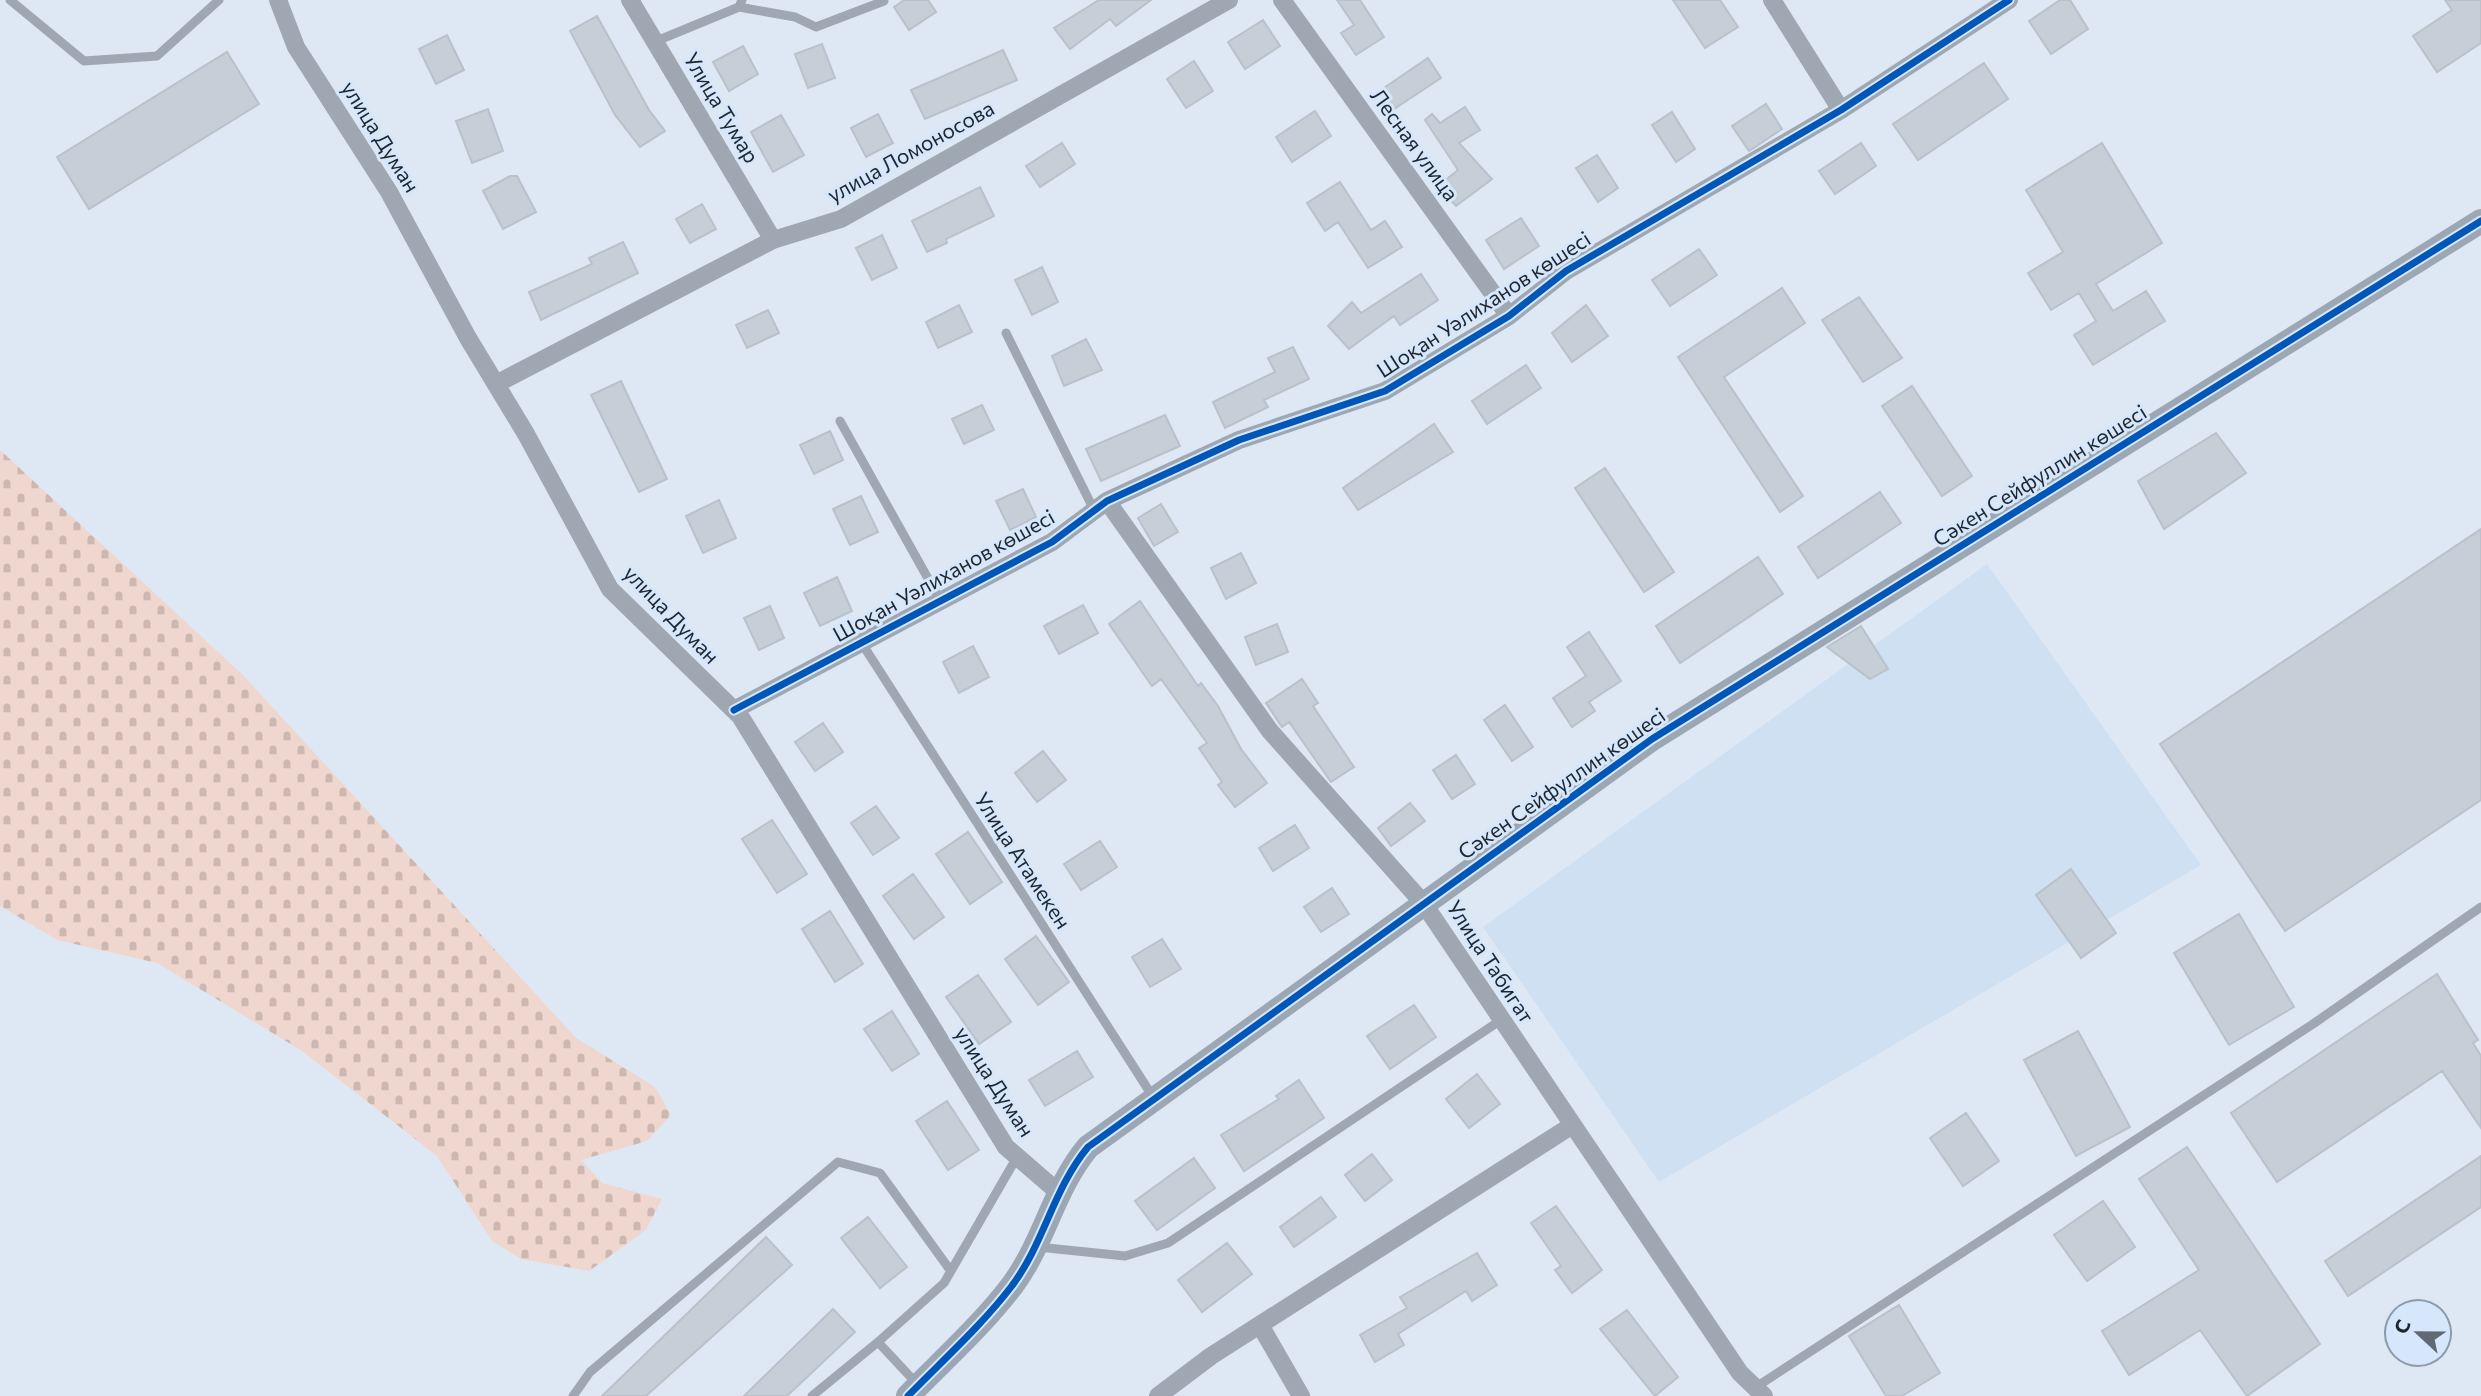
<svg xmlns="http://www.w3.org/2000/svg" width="2481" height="1396" font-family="Commissioner,sans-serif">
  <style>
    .built { fill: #cfe0f3 }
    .cemetery { fill: url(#cemetery-stones) }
    .building { fill: #c6ced8; stroke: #b9c1cb; stroke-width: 2 }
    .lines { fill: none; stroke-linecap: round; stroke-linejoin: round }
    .lane { stroke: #9ea7b2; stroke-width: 9 }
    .street { stroke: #9ea7b2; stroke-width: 18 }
    .secondary { stroke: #9ca7b3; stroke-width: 24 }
    .cycleway-casing { stroke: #d6e7fc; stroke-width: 11 }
    .cycleway { stroke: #0057b8; stroke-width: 7 }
    .labels { text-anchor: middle; stroke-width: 6; stroke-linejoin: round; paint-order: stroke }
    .street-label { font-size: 21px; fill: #1e262f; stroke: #d6e7fc }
  </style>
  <defs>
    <pattern id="cemetery-stones" width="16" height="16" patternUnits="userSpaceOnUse" patternTransform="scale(1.75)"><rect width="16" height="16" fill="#efd6ce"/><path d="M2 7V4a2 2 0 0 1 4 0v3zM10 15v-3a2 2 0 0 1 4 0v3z" fill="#ccb8b1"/></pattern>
  </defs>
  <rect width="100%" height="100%" fill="#dee8f4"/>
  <path class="built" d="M1987,564L2201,865L1659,1182L1483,927Z"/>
  <path class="cemetery" d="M0,450L243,675L576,1038L655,1087L671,1115L647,1141L581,1160L602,1183L662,1199L646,1230L589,1271L521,1259L492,1241L437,1156L302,1051L157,963L57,940L0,906Z"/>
  <path class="building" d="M904,0H928L936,12L909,30L894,7Z
    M1099,0H1151L1116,26L1110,19L1070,49L1054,28Z
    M1337,0H1360L1384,37L1356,55L1341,33L1354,25Z
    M1673,0H1720L1738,27L1705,48Z
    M2060,0H2070L2088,29L2051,54L2029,21Z
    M2445,0H2481V43L2437,72L2413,36L2452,10Z
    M597,16L649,110L665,131L640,147L615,115L570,31Z
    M1263,20L1280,46L1245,69L1228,42Z
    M447,35L464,70L436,84L419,49Z
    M822,44L835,78L808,88L795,54Z
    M743,46L758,74L729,91L713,62Z
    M1003,50L1017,80L925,119L911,90Z
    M227,52L259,104L89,209L57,157Z
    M1428,58L1441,78L1394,109L1381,90Z
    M1194,61L1213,91L1186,108L1167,79Z
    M1984,63L2008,99L1918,160L1893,124Z
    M1766,104L1782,129L1749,151L1732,126Z
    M1465,107L1480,130L1459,143L1492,179L1456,206L1438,186L1458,170L1425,120L1432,114L1440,123Z
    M488,109L503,151L472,163L456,121Z
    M1315,111L1331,136L1292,162L1276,137Z
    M1672,112L1695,149L1676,162L1652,125Z
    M878,114L893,143L866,157L851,128Z
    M781,115L804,155L773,172L751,132Z
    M1062,143L1075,164L1040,187L1026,166Z
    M1861,143L1876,166L1835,194L1819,171Z
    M2102,143L2162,243L2096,284L2113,311L2146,291L2165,321L2093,365L2074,335L2096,321L2079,293L2051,310L2028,273L2063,252L2026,190Z
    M1597,155L1618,188L1598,202L1576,168Z
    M510,176H517L536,212L503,229L483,191Z
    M1340,182L1371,230L1385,221L1402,247L1368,268L1338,222L1325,231L1307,203Z
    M980,187L994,216L946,239L947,243L927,252L912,221Z
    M702,204L716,229L690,243L676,219Z
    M1521,218L1539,246L1504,269L1486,240Z
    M882,235L897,268L872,280L856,248Z
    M623,242L638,273L541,320L529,292L592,264L589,258Z
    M1699,249L1717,275L1670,306L1652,280Z
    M1042,267L1058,302L1032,315L1015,280Z
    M1421,274L1438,300L1400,325L1394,316L1349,349L1328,326L1352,302L1361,313Z
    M1782,288L1805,323L1724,377L1803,496L1780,512L1678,357Z
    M1859,297L1902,358L1863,382L1822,320Z
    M959,305L972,332L938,348L926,322Z
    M1586,305L1608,336L1572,362L1552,333Z
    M768,310L779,333L747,348L736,325Z
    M1086,339L1102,370L1064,386L1052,356Z
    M1293,347L1309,379L1264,400L1268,407L1225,428L1213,402L1275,372L1268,358Z
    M1526,365L1541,388L1487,424L1472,401Z
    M621,381L667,479L639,492L591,395Z
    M1912,386L1972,476L1942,496L1882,406Z
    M982,405L994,430L964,444L952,419Z
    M1165,415L1180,446L1101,481L1086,449Z
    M1434,424L1453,452L1358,510L1343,488Z
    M830,431L843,460L814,474L800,445Z
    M2216,433L2246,473L2164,529L2138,481Z
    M1605,468L1674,572L1644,592L1575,488Z
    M1023,489L1036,517L1010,530L996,501Z
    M1880,492L1901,523L1818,578L1798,547Z
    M861,496L878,532L850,545L833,509Z
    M719,500L736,538L703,553L686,516Z
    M1161,504L1178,532L1154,546L1138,518Z
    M2481,529V800L2285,931L2160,744Z
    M1241,553L1256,583L1226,599L1211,568Z
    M1758,557L1783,594L1680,663L1656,626Z
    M837,577L852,611L820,626L804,593Z
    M1140,601L1198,686L1201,683L1218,706L1241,749L1267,783L1235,807L1218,785L1222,782L1199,748L1207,743L1161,679L1152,686L1109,624Z
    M1083,605L1098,633L1059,654L1044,626Z
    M770,606L784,638L759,650L744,618Z
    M1277,624L1288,652L1256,665L1245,637Z
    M1861,626L1888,669L1870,679L1827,647Z
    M1589,632L1621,681L1589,702L1595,711L1572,727L1553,698L1586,676L1567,647Z
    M973,646L989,677L959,693L943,662Z
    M1302,679L1318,703L1313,706L1354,767L1331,782L1289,722L1282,727L1266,703Z
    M1505,705L1533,747L1512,761L1484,720Z
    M823,723L843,752L815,771L795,742Z
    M1043,751L1066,780L1037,802L1015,773Z
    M1456,755L1475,784L1452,799L1433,770Z
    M1410,803L1425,821L1391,846L1378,828Z
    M876,806L899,838L873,855L851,823Z
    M772,820L807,874L777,893L742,839Z
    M1295,825L1309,848L1273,871L1259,848Z
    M968,832L1002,882L970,904L936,854Z
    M1100,841L1117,867L1081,890L1064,864Z
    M2071,869L2116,933L2081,958L2036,895Z
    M913,874L944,917L914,939L883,896Z
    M1332,888L1349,914L1321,932L1304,907Z
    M830,911L863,964L835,982L802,929Z
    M2239,914L2294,1007L2229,1045L2174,953Z
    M1036,936L1069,982L1038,1005L1005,959Z
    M1162,939L1181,969L1150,987L1132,957Z
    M2437,974L2478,1040L2473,1043L2481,1056V1128L2442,1071L2277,1182L2231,1113Z
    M978,975L1011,1022L979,1044L946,997Z
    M1414,1005L1436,1037L1390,1069L1367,1036Z
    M892,1011L919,1054L892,1071L864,1029Z
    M2078,1031L2130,1127L2076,1156L2024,1060Z
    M1077,1051L1093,1077L1045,1106L1029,1080Z
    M1477,1074L1500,1104L1469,1128L1446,1099Z
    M1299,1080L1324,1118L1244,1171L1221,1135L1279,1099L1276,1096Z
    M947,1101L979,1150L948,1170L916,1121Z
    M1966,1113L1999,1161L1963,1186L1930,1138Z
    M2187,1147L2320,1344L2247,1396L2200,1330L2129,1375L2102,1331L2199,1270L2139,1179Z
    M1372,1154L1392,1180L1365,1201L1345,1175Z
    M2481,1156V1207L2348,1296L2325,1261Z
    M1194,1158L1215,1188L1157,1230L1135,1201Z
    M1321,1197L1336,1217L1294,1247L1280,1227Z
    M2103,1201L2135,1247L2087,1281L2054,1235Z
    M1556,1206L1602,1270L1572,1293L1555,1270L1561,1266L1531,1223Z
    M868,1217L907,1267L880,1288L841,1238Z
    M766,1237L792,1265L646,1396H602Z
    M1227,1243L1252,1274L1202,1312L1178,1280Z
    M1477,1253L1497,1285L1472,1301L1466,1291L1398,1334L1404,1345L1375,1362L1360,1335L1407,1308L1400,1297Z
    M1899,1305L1940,1373L1902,1396H1886L1849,1336Z
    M833,1309L855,1332L787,1396H744Z
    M1627,1310L1678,1377L1655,1396L1600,1329Z"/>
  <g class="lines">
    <path class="lane" d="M10,0L84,61L157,56L219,0
      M739,7L795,17L816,27L884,1
      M654,42L739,7L742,0
      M1006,333L1093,508
      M840,421L940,600
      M861,642L1153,1097
      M1038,1247L1125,1256L1168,1243L1501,1020
      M917,1384L878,1342L944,1283L1017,1157
      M1756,1387L2313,1024L2481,907
      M573,1396L590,1372L838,1162L880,1173L950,1270
      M812,1396L878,1342"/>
    <path class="street" d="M278,0L296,47L389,192L468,338L526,434L610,589L740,716L1006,1147L1058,1192
      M630,0L773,240
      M1282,0L1509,316
      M1772,0L1841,110
      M496,384L773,240L841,219L1229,0
      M1107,501L1270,731L1424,904L1740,1373L1764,1396
      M734,710L1052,542L1107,501L1239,440L1385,391L1509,316L1566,271L1841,110L2009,0
      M1260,1325L1301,1396
      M1158,1396L1211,1356L1571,1126"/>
    <path class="secondary" d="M908,1396C941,1362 982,1325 1011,1287C1044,1244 1053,1189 1088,1147L1652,739L2481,221"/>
    <defs>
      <path id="cycleway" d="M734,710L1052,542L1107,501L1239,440L1385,391L1509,316L1566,271L1841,110L2009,0
        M908,1396C941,1362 982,1325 1011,1287C1044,1244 1053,1189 1088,1147L1652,739L2481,221"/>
    </defs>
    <use href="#cycleway" class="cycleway-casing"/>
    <use href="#cycleway" class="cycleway"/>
  </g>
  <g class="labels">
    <g class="street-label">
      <text transform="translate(721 108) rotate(59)" y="7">Улица Тумар</text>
      <text transform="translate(380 137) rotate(58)" y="7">улица Думан</text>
      <text transform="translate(1414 145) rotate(54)" y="7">Лесная улица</text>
      <text transform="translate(911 152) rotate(-29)" y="7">улица Ломоносова</text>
      <text transform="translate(1484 305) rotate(-33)" y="7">Шоқан Уәлиханов көшесі</text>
      <text transform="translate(2040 476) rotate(-32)" y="7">Сәкен Сейфуллин көшесі</text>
      <text transform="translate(944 576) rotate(-29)" y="7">Шоқан Уәлиханов көшесі</text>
      <text transform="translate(671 615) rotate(46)" y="7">улица Думан</text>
      <text transform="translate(1562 784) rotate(-35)" y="7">Сәкен Сейфуллин көшесі</text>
      <text transform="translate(1022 861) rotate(57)" y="7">Улица Атамекен</text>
      <text transform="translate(1490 962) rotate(57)" y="7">Улица Табигат</text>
      <text transform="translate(994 1082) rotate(57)" y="7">улица Думан</text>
    </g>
  </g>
  <g transform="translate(2418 1333) rotate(292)"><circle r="33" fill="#d6e7fc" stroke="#8c9aaa" stroke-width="2"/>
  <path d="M0-5L12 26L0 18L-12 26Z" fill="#616a74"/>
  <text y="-10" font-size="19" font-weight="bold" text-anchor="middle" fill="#1e262f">С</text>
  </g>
</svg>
